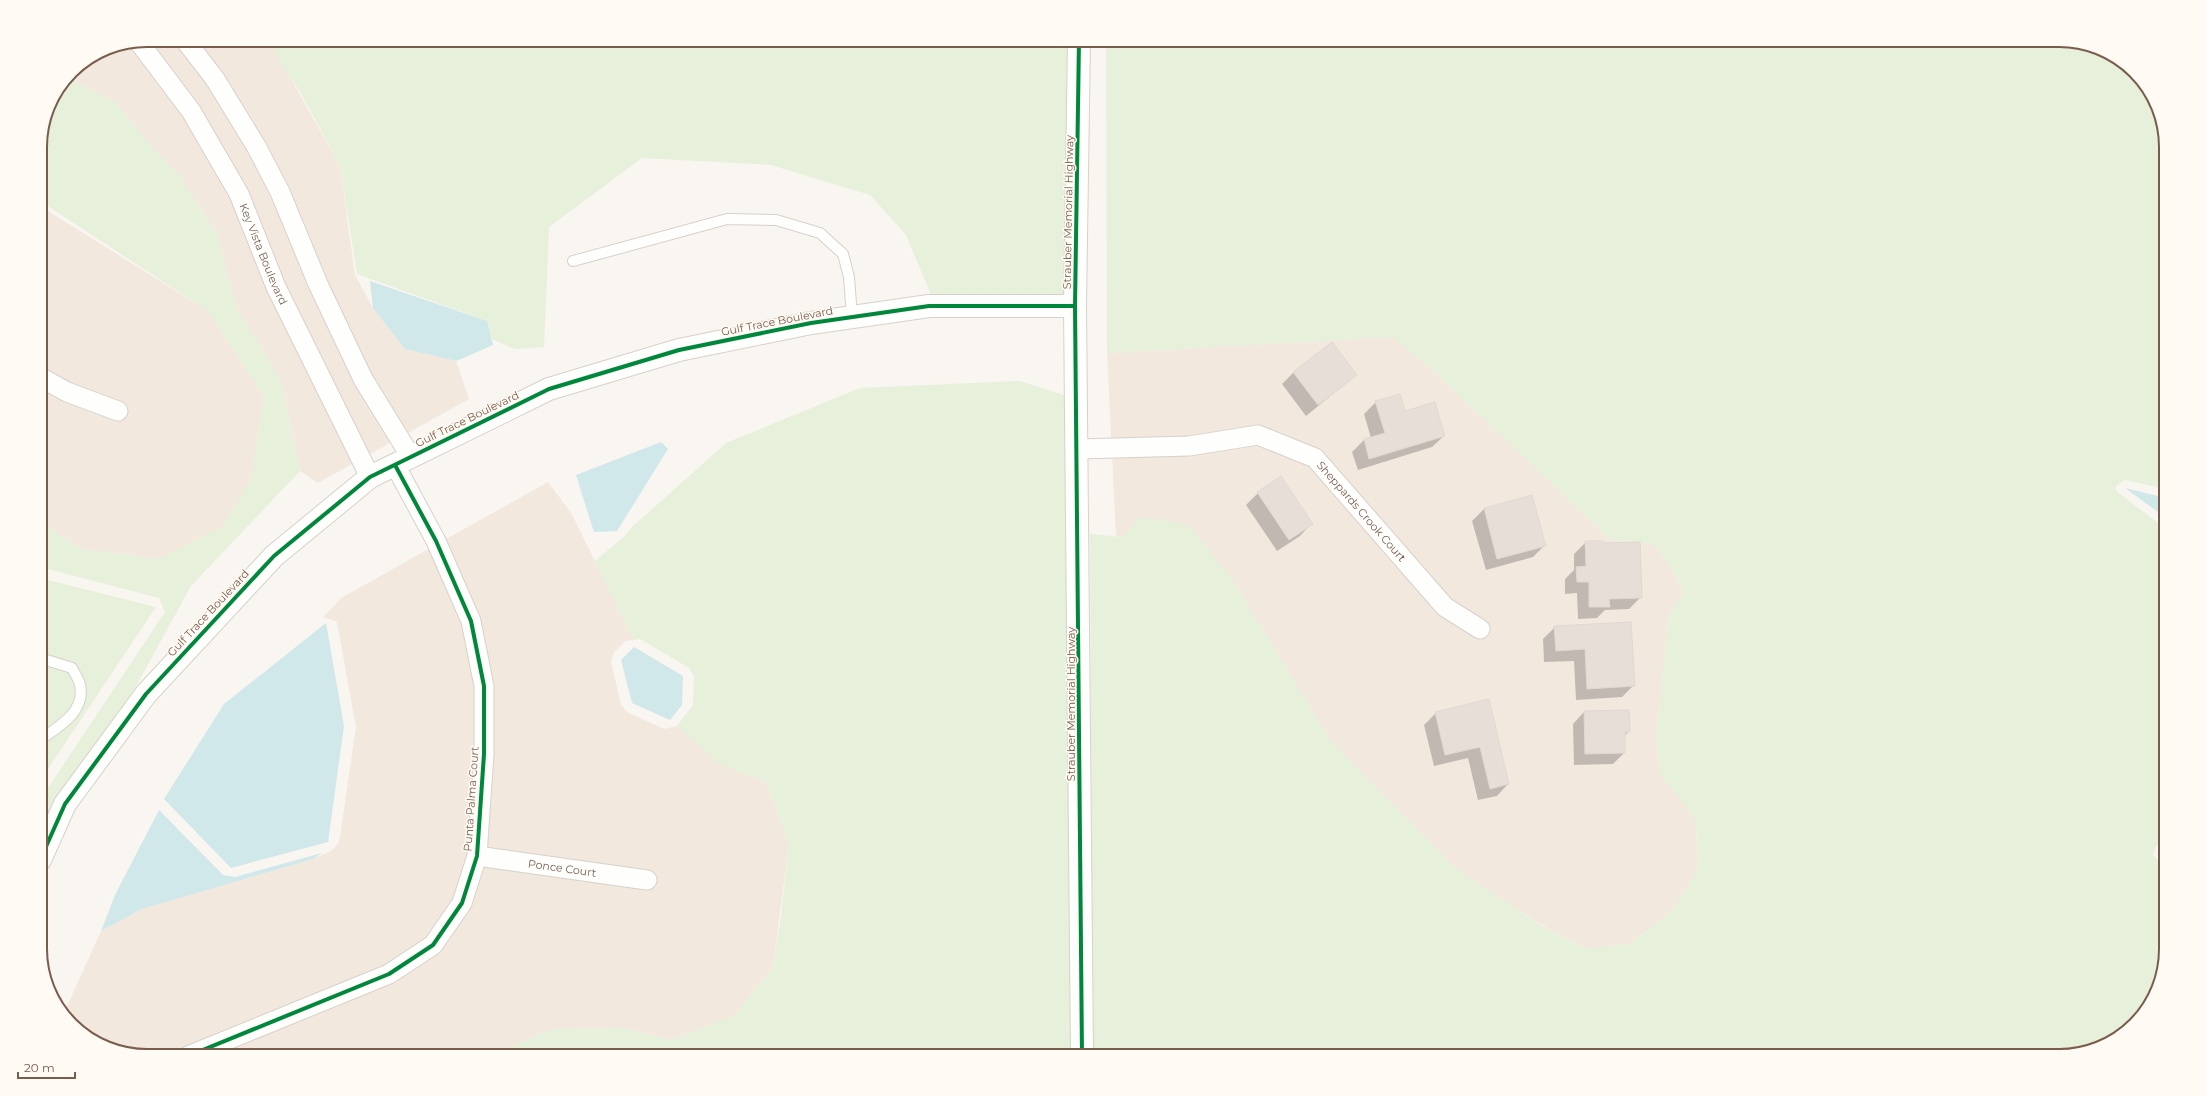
<svg xmlns="http://www.w3.org/2000/svg" width="2206" height="1096" font-family="Montserrat,sans-serif">
  <style>
    .residential { fill: #f2e8de }
    .green { fill: #e7f0db }
    .water { fill: #d0e8ea }
    .shadow { fill: #0003 }
    .building { fill: #e6ded7; stroke: #e2d8d2 }
    .lines { fill: none; stroke-linecap: round; stroke-linejoin: round }
    .service-casing { stroke: #d7d1cb; stroke-width: 12 }
    .minor-casing { stroke: #d7d1cb; stroke-width: 21 }
    .tertiary-casing { stroke: #d7d1cb; stroke-width: 24 }
    .service { stroke: #fefefd; stroke-width: 10 }
    .minor { stroke: #fefefd; stroke-width: 19 }
    .tertiary { stroke: #fefefd; stroke-width: 22 }
    .cycleway-casing { stroke: #fffaf3; stroke-width: 6 }
    .cycleway { stroke: #00873e; stroke-width: 4 }
    .labels { text-anchor: middle; stroke-width: 3; stroke-linejoin: round; paint-order: stroke }
    .street-label { font-size: 11px; fill: #7a5c4d; stroke: #fffaf3 }
    .rim { fill: none; stroke: #7a5c4d; stroke-width: 2 }
  </style>
  <rect width="100%" height="100%" fill="#f9f5f0"/>
  <path class="residential" d="M147,40H269L340,166L355,275L373,308L405,349L456,361L469,399L318,483L300,471L281,380L236,307L218,236L179,175L153,148L114,101L76,83L75,69L106,48Z
    M40,206L208,311L264,397L251,479L223,526L159,559L82,549L40,521Z
    M1392,337L1431,369L1611,540L1653,544L1668,562L1684,592L1669,615L1656,736L1660,774L1695,819L1699,864L1688,887L1670,913L1629,944L1587,949L1538,923L1454,868L1331,741L1230,576L1122,537L1116,536L1107,353Z
    M548,482L571,513L634,640L625,641L613,653L611,662L621,705L627,712L664,729L677,726L718,763L766,782L789,844L773,967L734,1016L671,1040L625,1028L551,1029L492,1056H147L100,1045L64,1013L101,931L142,909L313,859L331,851L339,843L356,727L337,622L323,617L341,598Z"/>
  <path class="green" d="M269,40H1068L1065,296L932,297L906,235L870,195L771,165L642,158L549,227L544,347L515,349L492,339L487,321L357,274L340,166L303,97L279,60Z
    M1106,40H2059L2106,51L2148,87L2166,140V489L2125,480L2116,486V491L2166,529V838L2156,847L2153,854L2158,861H2166V949L2155,996L2118,1038L2059,1056H1093L1090,534L1122,537L1139,517L1188,524L1230,576L1331,741L1454,867L1537,923L1587,949L1629,944L1670,913L1688,887L1699,864L1695,819L1660,774L1656,736L1669,615L1684,592L1668,562L1653,544L1611,540L1431,369L1392,337L1107,353Z
    M75,69L76,83L114,101L153,148L179,175L218,236L236,307L281,380L300,471L191,586L129,699L40,833V800L165,612L159,598L40,567V521L82,549L159,559L223,526L251,479L264,397L208,311L40,201V140L48,106L72,71Z
    M1020,381L1066,396L1071,1056H492L551,1029L625,1028L671,1040L734,1016L773,967L781,916L789,844L766,782L718,763L677,726L693,705L694,676L689,668L640,639L634,640L595,561C605,552 624,539 631,528L726,443L860,388Z
    M40,578L156,607L40,781Z"/>
  <path class="water" d="M370,281L487,321L493,345L456,361L405,349L373,308Z
    M661,442L668,449L617,531L594,532L576,475Z
    M2125,488L2166,498V518Z
    M326,623L344,726L328,842L231,868L164,799L224,704Z
    M634,647L683,676L682,705L670,720L632,703L621,660Z
    M159,810L223,875L235,877L322,853L313,859L142,909L101,931L115,895Z"/>
  <path class="shadow" d="M1294,372L1356,375L1306,416L1282,384Z
    M1376,402L1404,412L1444,436L1432,447L1358,470L1352,452L1364,440L1371,438L1364,414Z
    M1258,493L1311,524L1300,536L1277,551L1246,505Z
    M1532,496L1545,545L1533,557L1486,570L1472,521L1484,509Z
    M1586,542L1641,597L1629,609L1605,610L1597,618L1578,619L1577,593L1565,594V579L1574,570V554Z
    M1630,623L1634,685L1622,697L1576,700L1574,661L1544,662L1543,639L1555,627Z
    M1489,701L1508,784L1497,796L1478,800L1468,758L1434,766L1424,725L1436,713Z
    M1584,712L1629,731L1624,736V753L1613,764L1574,765L1573,724Z"/>
  <path class="building" d="M1332,342L1357,375L1318,405L1293,372Z
    M1400,394L1405,411L1435,402L1445,436L1369,459L1364,439L1385,433L1375,401Z
    M1281,476L1313,524L1289,540L1257,492Z
    M1532,495L1546,546L1497,559L1484,508Z
    M1585,541H1602L1603,543L1640,542L1642,598L1609,599L1610,607H1589V582H1577L1576,567L1586,566Z
    M1631,622L1635,686L1587,689L1585,649L1556,651L1554,626Z
    M1489,699L1509,784L1490,789L1480,747L1445,755L1435,712Z
    M1629,710L1630,732H1625V753L1585,754L1584,711Z"/>
  <g class="lines">
    <defs>
      <path id="service" d="M573,261L727,219L776,220L820,233L843,254L849,277L852,317
        M40,658L72,668C74,673 79,679 80,685C86,712 58,727 40,740"/>
      <g id="minor">
        <path d="M185,40L215,79L256,146L280,192L318,284L363,379L411,457"/>
        <path id="s1" d="M139,42L191,111L239,194L276,287L370,477"/>
        <path d="M40,377L67,392L118,411"/>
        <path id="s2" d="M1078,449L1189,446L1258,435L1315,458L1445,607L1480,629"/>
        <path id="s3" d="M477,856L647,880"/>
        <path d="M188,1056L389,974L433,945L462,903L477,856L484,754V686L471,621L436,541L395,465"/>
      </g>
      <path id="tertiary" d="M1079,40L1075,306L1082,1056
        M40,860L65,804L146,694L274,556L370,477L549,389L679,350L811,323L929,306H1075"/>
    </defs>
    <use href="#service" class="service-casing"/>
    <use href="#minor" class="minor-casing"/>
    <use href="#tertiary" class="tertiary-casing"/>
    <use href="#service" class="service"/>
    <use href="#minor" class="minor"/>
    <use href="#tertiary" class="tertiary"/>
    <defs>
      <path id="cycleway" d="M1079,40L1075,306L1082,1056
        M40,860L65,804L146,694L274,556L370,477L549,389L679,350L811,323L929,306H1075
        M188,1056L389,974L433,945L462,903L477,856L484,754V686L471,621L436,541L395,465"/>
    </defs>
    <use href="#cycleway" class="cycleway-casing"/>
    <use href="#cycleway" class="cycleway"/>
  </g>
  <g class="labels">
    <g class="street-label">
      <text transform="translate(1068 212) rotate(-89)" y="4">Strauber Memorial Highway</text>
      <text dy="4" stroke="none"><textPath href="#s1" startOffset="247">Key Vista Boulevard</textPath></text>
      <text transform="translate(777 321) rotate(-11)" y="4">Gulf Trace Boulevard</text>
      <text transform="translate(467 419) rotate(-26)" y="4">Gulf Trace Boulevard</text>
      <text dy="4" stroke="none"><textPath href="#s2" startOffset="313">Sheppards Crook Court</textPath></text>
      <text transform="translate(208 613) rotate(-47)" y="4">Gulf Trace Boulevard</text>
      <text transform="translate(1071 704) rotate(-90)" y="4">Strauber Memorial Highway</text>
      <text transform="translate(471 799) rotate(-86)" y="4">Punta Palma Court</text>
      <text dy="4" stroke="none"><textPath href="#s3" startOffset="86">Ponce Court</textPath></text>
    </g>
  </g>
  <path d="M0 0H2206V1096H0ZM147 47H2059A100 100 0 0 1 2159 147V949A100 100 0 0 1 2059 1049H147A100 100 0 0 1 47 949V147A100 100 0 0 1 147 47Z" fill="#fffaf3" fill-rule="evenodd"/>
  <path class="rim" d="M147 47H2059A100 100 0 0 1 2159 147V949A100 100 0 0 1 2059 1049H147A100 100 0 0 1 47 949V147A100 100 0 0 1 147 47Z"/>
  <path d="M18 1072v6h57v-6" fill="none" stroke="#7a5c4d" stroke-width="2"/>
  <text x="24" y="1072" font-size="12" fill="#7a5c4d" stroke="#fffaf3" stroke-width="3" paint-order="stroke">20 m</text>
</svg>
